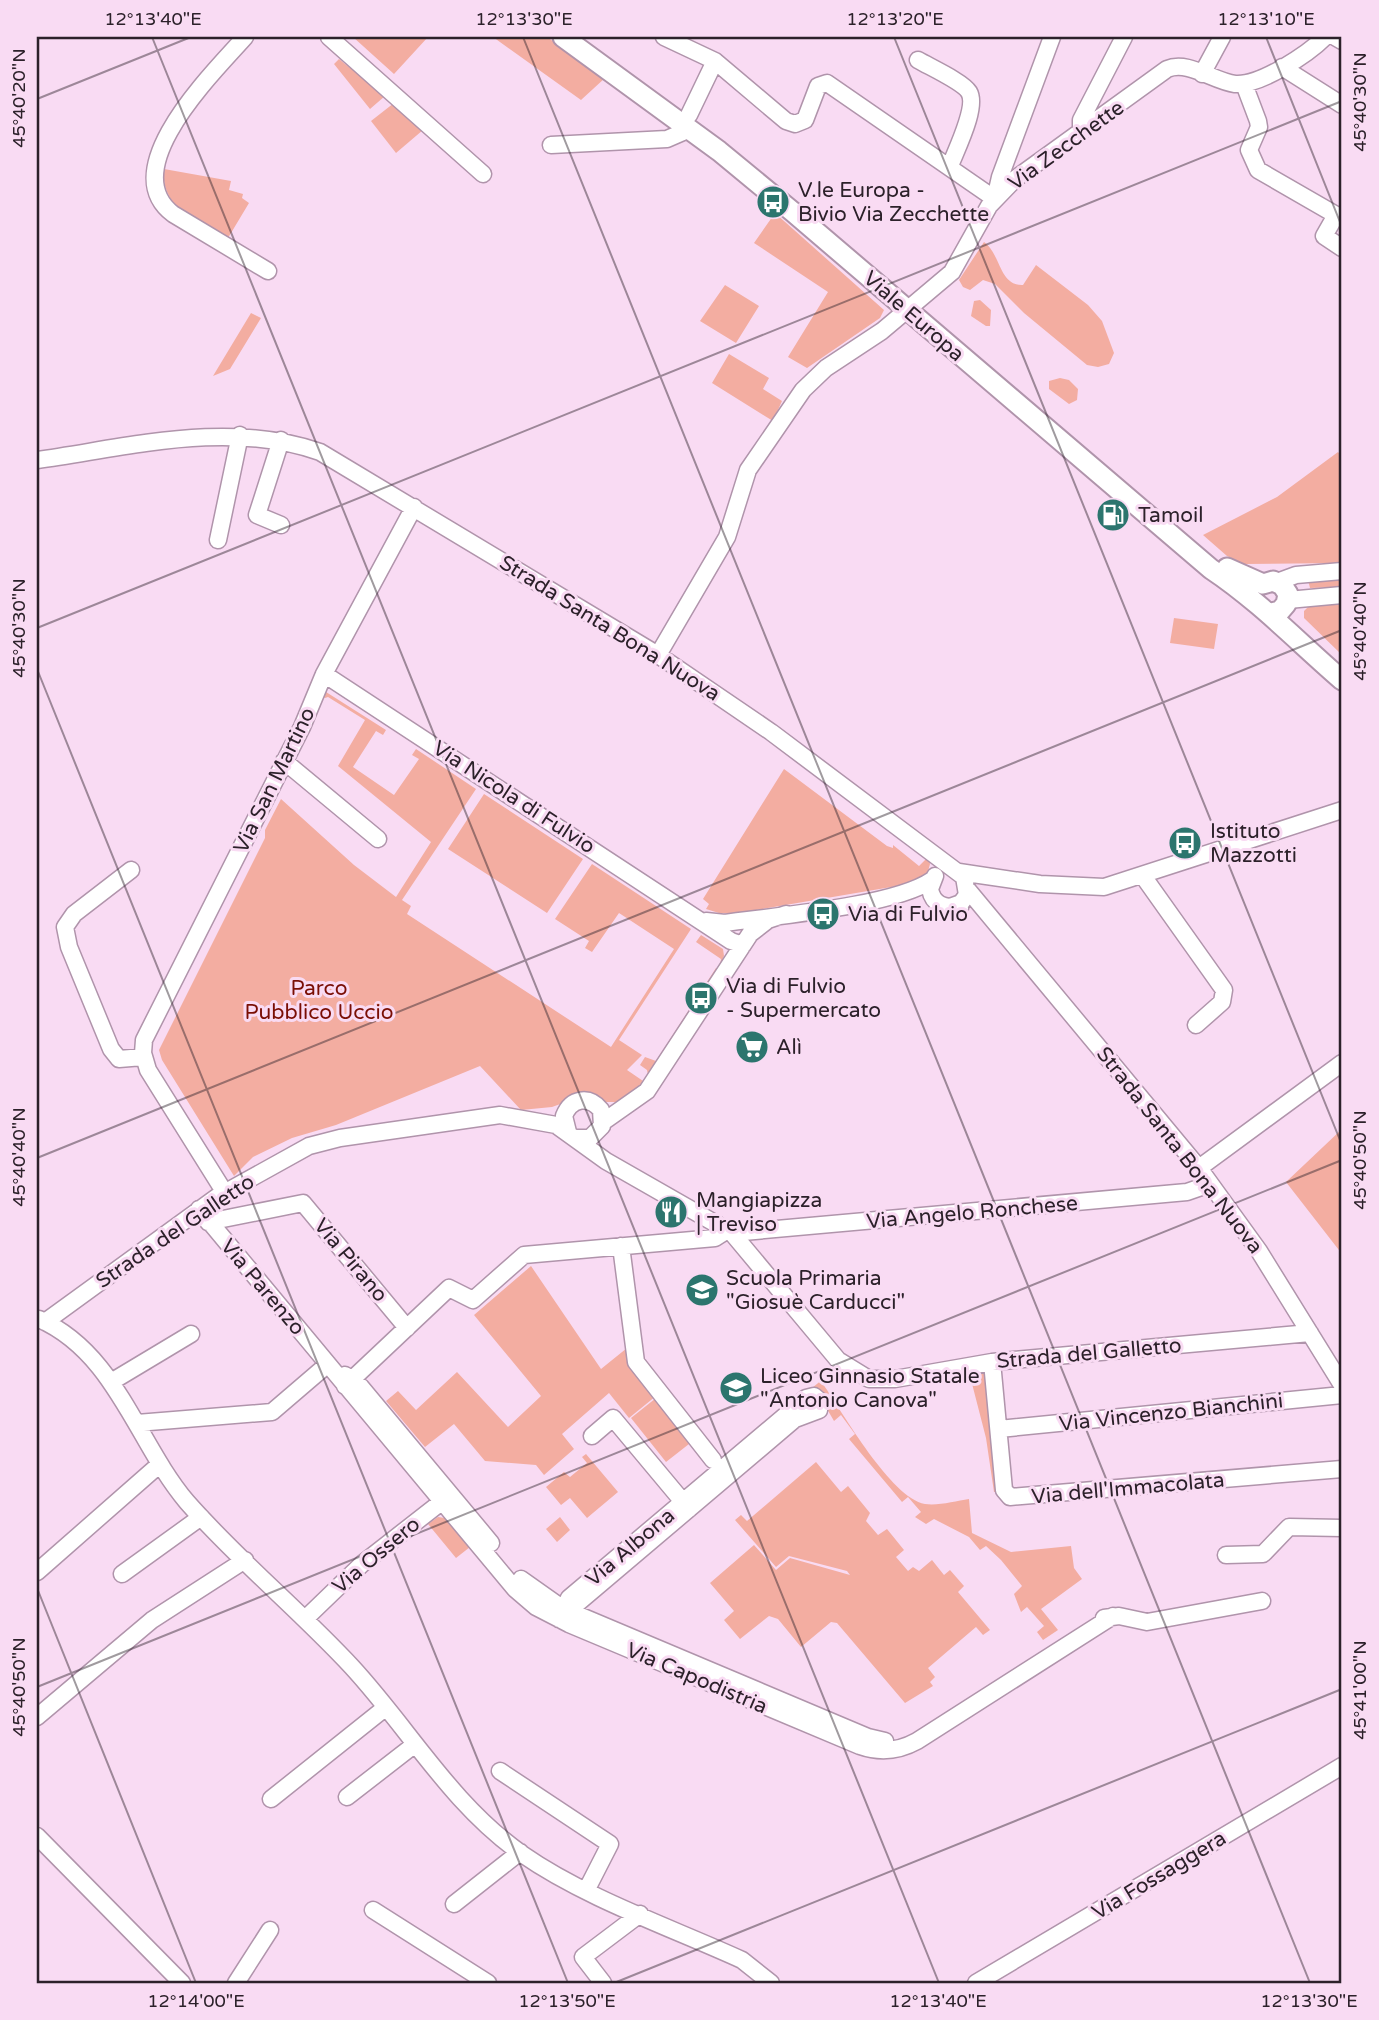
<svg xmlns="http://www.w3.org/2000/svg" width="1379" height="2020" font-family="'Varela Round',sans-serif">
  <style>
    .green { fill: #f3ada1 }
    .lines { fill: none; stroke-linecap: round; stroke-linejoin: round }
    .minor-casing { stroke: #b094ab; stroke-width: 19 }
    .major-casing { stroke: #b094ab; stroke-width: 23 }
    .minor { stroke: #fff; stroke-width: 16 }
    .major { stroke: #fff; stroke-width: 19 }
    .ticks { fill: none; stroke: #2c212a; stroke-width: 2; stroke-opacity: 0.45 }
    .labels { text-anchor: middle; stroke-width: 6; stroke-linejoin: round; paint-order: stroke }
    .street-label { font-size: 21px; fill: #2c212a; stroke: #f9dbf3 }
    .poi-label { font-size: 21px; fill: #2c212a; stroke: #f9dbf3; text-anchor: start }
    .park-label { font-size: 21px; fill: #7a0e04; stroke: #f9dbf3 }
    .neatline { fill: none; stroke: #2c212a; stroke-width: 2.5 }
    .ticks-label { font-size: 18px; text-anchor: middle; fill: #2c212a }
  </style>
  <rect width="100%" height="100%" fill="#f9dbf3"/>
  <path class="green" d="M353,37H428L394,74Z
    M493,37H547L605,78L581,100Z
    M339,59L350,68L352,66L385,96L370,109L334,64Z
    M394,103L423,130L396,153L371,121Z
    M164,169L231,181L229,190L243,194L242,198L249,203L228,238C198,220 160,209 164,169Z
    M775,213L884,310L880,318L807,368L788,357L828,292L754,243Z
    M984,242C1001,254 999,286 1023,285L1036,265L1088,305L1102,321L1114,353L1109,364L1098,367L1087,365L1024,313L995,284L983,280L970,290L963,287L959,280Z
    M725,285L759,306L736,343L700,321Z
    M980,300L991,310L990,326H986L971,316L974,301Z
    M251,313L261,318L230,369L213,376Z
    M729,354L769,378L763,389L782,401L773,421L712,383Z
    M1060,378L1069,380L1078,389L1077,400L1069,404L1049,389V381Z
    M1338,452L1342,457V563L1244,564L1227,556L1203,535L1277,497Z
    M1342,579V587L1310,588L1308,580Z
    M1342,603V655L1304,618V611L1309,606Z
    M1174,618L1218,624L1214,649L1170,643Z
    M326,692L386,730L383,735L376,731L353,767L394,795L419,759L412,755L416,749L476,789L402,900L411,906L407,914L611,1047L674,949L619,913L592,952L585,948L589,941L555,919L592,864L691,929L619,1040L642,1055L627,1070L646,1083L624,1100L617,1102H566L552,1107L521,1110L480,1066L336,1125L292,1138L253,1157L234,1176L162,1060L159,1050L265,838V830L281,799L354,865L396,897L431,842L338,766L365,720L328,697L325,698L321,695Z
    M784,769L887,846L893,848V845L919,866L928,857L930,864L927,875L909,884L739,913H719L706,909L709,904L703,899Z
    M484,794L583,859L547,913L448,849Z
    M701,935L723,949L724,956L720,965L721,959L696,942Z
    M716,968L717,969L648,1075L647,1070L640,1065L645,1057L656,1061Z
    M1342,1129V1254L1286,1182Z
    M531,1266L601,1369L627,1348L656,1396L629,1418L609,1393L562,1434L574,1449L544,1475L536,1465L485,1461L454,1424L425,1447L386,1401L398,1391L416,1410L457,1372L508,1427L541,1396L474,1315Z
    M984,1371L987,1372L1000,1491L994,1492L986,1438L969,1372Z
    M823,1379V1384C843,1413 891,1498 925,1504C938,1506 956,1501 969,1499L972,1533L1011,1552L1071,1546L1074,1568L1082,1579L1041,1609L1058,1630L1043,1640L1037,1632L1044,1626L1027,1607L1021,1612L1014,1594L1022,1586L1001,1560L986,1546L980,1550L969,1537L934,1519L926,1524L915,1517L921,1512L908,1497L902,1502L849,1439L855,1434L841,1415L834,1421L827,1409L801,1397Z
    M656,1398L689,1440V1444L666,1462L631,1418Z
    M586,1454L618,1492L587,1518L570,1498L561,1505L546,1487L564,1472L570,1477L587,1463L582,1457Z
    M816,1462L841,1492L848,1486L870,1513L866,1521L878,1535L887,1529L904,1550L896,1557L908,1571L913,1567L919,1571L932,1560L944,1575L950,1570L964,1586L958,1592L990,1630L983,1635L976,1627L928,1668L935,1677L930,1682L933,1686L905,1703L837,1623L831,1622L801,1647L778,1619L769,1616L740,1639L724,1620L734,1611L710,1583L754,1545L776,1570L790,1558L850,1575L847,1571L789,1556L776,1567L735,1520L741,1515L747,1521Z
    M438,1517L445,1518L470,1547L456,1558L428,1524Z
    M560,1517L570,1530L557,1542L546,1529Z"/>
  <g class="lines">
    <defs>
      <path id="minor" d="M245,37C214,72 114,169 173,214L268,271
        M329,37L483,174
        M664,37L715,61
        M1335,37L1342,41
        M918,60C930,67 963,82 969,92C978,107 956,150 950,166
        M1282,67L1342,105
        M1202,74L1222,37
        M1244,84L1258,121L1259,127L1249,150L1258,170L1336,215L1324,236L1342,248
        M689,115L715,61L786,121L795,124L805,120L818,86L827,83L995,199L1000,177L1052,37
        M1081,132V120L1124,37
        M551,145L667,139L690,129
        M281,440L257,515L281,525
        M37,460C130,447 228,420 320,452L658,655L771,732L964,877L967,895L961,903L950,907
        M218,540L240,435
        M1277,582L1296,575L1342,571
        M1288,600L1342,595
        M658,655L727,537L748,470L803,390L826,368L882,331L952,272L989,206L1015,179L1167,69C1188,60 1213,81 1235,84C1260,86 1308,54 1325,37
        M324,674L731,941L743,945
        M284,761L378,839
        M131,870L74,914L65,927L69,947L111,1049L119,1059L143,1057
        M959,872L1040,884L1104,887L1342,810
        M935,876L930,889C933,906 945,907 960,908
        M1143,876L1224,990L1222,1002L1196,1025
        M968,890L1199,1168L1259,1251L1342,1385
        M706,921L725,923C775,916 894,906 932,880
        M603,1122L647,1091L750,934L768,920L786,914
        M568,1132L564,1116C571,1098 589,1095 601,1110L602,1126L590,1138H577
        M1199,1168L1342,1063
        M225,1193L148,1070L143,1053L144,1040L302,727L324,674L414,507
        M199,1209L515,1589L536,1607L569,1624L860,1746C880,1753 899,1751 917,1741L1113,1616
        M208,1222L303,1203L407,1328
        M732,1233L1187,1192L1210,1184
        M621,1246L636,1362L713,1460
        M39,1319C116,1353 137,1443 187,1502C238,1560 299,1610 352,1667C410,1730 451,1804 522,1854C585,1898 672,1928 742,1960L771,1983
        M45,1322L217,1197L309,1146L340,1138L500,1115L556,1125L606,1161L732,1233L838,1360L869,1379H895L992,1362L1310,1333
        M992,1362L1004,1490L1010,1497L1342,1469
        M345,1375L361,1387L491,1543
        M111,1382L191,1334
        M345,1386L449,1288L473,1300L524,1255L715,1238L726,1231
        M814,1396L820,1401L819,1410L795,1419L559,1619L569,1598L806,1398Z
        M137,1423L272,1412L328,1364
        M999,1429L1342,1395
        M592,1436L613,1418L689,1509
        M1226,1555L1263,1554L1289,1527L1342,1528
        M37,1572L160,1464
        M122,1574L201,1517
        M521,1579L562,1608L868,1737L885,1741
        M1104,1618L1119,1616L1147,1622L1262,1601
        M305,1619L362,1564L449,1496
        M37,1717L152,1620L245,1560
        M500,1771L610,1844L587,1889
        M347,1797L414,1745
        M271,1799L385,1708
        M37,1836L182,1983
        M454,1904L520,1852
        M373,1910L488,1983
        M236,1983L270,1930
        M603,1983L583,1957L640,1914
        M976,1983L1342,1766"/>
      <path id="major" d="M563,37L719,151L793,212L1211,569C1259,601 1298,642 1342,680
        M1227,568L1263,584L1273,581L1282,585L1288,594L1286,604L1280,611L1271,613"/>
    </defs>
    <use href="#minor" class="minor-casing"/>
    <use href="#major" class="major-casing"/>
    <use href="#minor" class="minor"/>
    <use href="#major" class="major"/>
  </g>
  <path class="ticks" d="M152,37L939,1983M523,37L1310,1983M894,37L1342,1145M1266,37L1342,227M37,99L191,37M37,628L1342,101M37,669L568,1983M37,1158L1342,630M37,1588L196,1983M37,1687L1342,1160M614,1983L1342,1689"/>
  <defs>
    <symbol id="bus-disc" viewBox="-11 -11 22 22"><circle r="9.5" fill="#2c756e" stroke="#f9dbf3"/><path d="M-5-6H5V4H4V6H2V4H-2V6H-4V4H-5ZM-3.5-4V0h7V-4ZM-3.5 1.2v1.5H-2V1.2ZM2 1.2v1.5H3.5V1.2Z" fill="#fff"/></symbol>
    <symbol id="fuel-disc" viewBox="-11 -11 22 22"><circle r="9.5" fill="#2c756e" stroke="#f9dbf3"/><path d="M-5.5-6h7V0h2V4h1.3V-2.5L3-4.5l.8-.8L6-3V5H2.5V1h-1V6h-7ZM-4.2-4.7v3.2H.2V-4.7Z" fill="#fff"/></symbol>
    <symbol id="supermarket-disc" viewBox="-11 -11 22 22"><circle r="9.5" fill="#2c756e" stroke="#f9dbf3"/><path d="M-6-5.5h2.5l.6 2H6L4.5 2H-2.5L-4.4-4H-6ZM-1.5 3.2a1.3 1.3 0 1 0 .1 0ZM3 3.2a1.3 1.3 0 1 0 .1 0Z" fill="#fff"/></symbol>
    <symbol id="restaurant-disc" viewBox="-11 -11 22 22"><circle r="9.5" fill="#2c756e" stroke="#f9dbf3"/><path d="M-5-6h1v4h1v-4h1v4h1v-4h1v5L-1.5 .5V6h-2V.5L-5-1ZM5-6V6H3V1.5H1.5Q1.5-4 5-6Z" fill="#fff"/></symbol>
    <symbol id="school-disc" viewBox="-11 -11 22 22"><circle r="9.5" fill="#2c756e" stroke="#f9dbf3"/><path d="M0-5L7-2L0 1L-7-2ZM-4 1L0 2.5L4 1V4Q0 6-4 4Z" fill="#fff"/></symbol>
  </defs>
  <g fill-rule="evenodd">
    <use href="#bus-disc" x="754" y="183" width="38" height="38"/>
    <use href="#fuel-disc" x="1094" y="496" width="38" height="38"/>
    <use href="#bus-disc" x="1166" y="824" width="38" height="38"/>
    <use href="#bus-disc" x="804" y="895" width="38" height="38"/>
    <use href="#bus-disc" x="682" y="979" width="38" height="38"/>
    <use href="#supermarket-disc" x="733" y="1028" width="38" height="38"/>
    <use href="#restaurant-disc" x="652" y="1193" width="38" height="38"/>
    <use href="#school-disc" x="683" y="1271" width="38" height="38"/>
    <use href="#school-disc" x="717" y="1369" width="38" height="38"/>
  </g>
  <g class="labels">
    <g class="street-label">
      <text transform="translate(1066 145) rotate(-36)" y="7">Via Zecchette</text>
      <text transform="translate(914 316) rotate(41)" y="7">Viale Europa</text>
      <text transform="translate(610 628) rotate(32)" y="7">Strada Santa Bona Nuova</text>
      <text transform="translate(274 780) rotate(-64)" y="7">Via San Martino</text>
      <text transform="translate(514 797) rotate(33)" y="7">Via Nicola di Fulvio</text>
      <text transform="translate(1180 1150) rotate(52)" y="7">Strada Santa Bona Nuova</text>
      <text transform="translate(972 1212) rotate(-5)" y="7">Via Angelo Ronchese</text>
      <text transform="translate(175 1231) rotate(-34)" y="7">Strada del Galletto</text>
      <text transform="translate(351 1260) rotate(50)" y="7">Via Pirano</text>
      <text transform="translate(263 1287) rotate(50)" y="7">Via Parenzo</text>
      <text transform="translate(1089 1353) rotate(-5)" y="7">Strada del Galletto</text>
      <text transform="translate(1171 1412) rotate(-6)" y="7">Via Vincenzo Bianchini</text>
      <text transform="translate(1128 1488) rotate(-5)" y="7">Via dell'Immacolata</text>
      <text transform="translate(630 1547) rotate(-40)" y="7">Via Albona</text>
      <text transform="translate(376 1555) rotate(-40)" y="7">Via Ossero</text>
      <text transform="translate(697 1678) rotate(23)" y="7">Via Capodistria</text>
      <text transform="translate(1159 1875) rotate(-31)" y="7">Via Fossaggera</text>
    </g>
    <g class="poi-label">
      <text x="798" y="197">V.le Europa -<tspan x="798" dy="24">Bivio Via Zecchette</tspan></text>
      <text x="1138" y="522">Tamoil</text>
      <text x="1210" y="838">Istituto<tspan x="1210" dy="24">Mazzotti</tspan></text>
      <text x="848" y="921">Via di Fulvio</text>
      <text x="726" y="993">Via di Fulvio<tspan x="726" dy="24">- Supermercato</tspan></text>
      <text x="776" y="1054">Alì</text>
      <text x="696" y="1207">Mangiapizza<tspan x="696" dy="24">| Treviso</tspan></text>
      <text x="726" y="1285">Scuola Primaria<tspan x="726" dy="24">"Giosuè Carducci"</tspan></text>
      <text x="760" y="1383">Liceo Ginnasio Statale<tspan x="760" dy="24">"Antonio Canova"</tspan></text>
    </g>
    <g class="park-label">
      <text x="319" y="995">Parco<tspan x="319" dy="24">Pubblico Uccio</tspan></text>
    </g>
  </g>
  <rect width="1379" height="2020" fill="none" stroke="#f9dbf3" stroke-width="77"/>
  <rect x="38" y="38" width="1302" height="1944" class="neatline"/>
  <g class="ticks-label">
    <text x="153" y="25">12°13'40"E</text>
    <text x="524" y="25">12°13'30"E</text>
    <text x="895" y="25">12°13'20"E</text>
    <text x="1266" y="25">12°13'10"E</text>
    <text transform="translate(19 98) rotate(-90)" y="6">45°40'20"N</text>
    <text transform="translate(1360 102) rotate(-90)" y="6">45°40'30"N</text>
    <text transform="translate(19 628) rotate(-90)" y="6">45°40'30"N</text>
    <text transform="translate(1360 631) rotate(-90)" y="6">45°40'40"N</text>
    <text transform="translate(19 1157) rotate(-90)" y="6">45°40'40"N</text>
    <text transform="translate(1360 1160) rotate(-90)" y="6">45°40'50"N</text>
    <text transform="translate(19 1687) rotate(-90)" y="6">45°40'50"N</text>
    <text transform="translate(1360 1690) rotate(-90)" y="6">45°41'00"N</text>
    <text x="196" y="2007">12°14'00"E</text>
    <text x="567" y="2007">12°13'50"E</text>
    <text x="938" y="2007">12°13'40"E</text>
    <text x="1309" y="2007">12°13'30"E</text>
  </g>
</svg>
